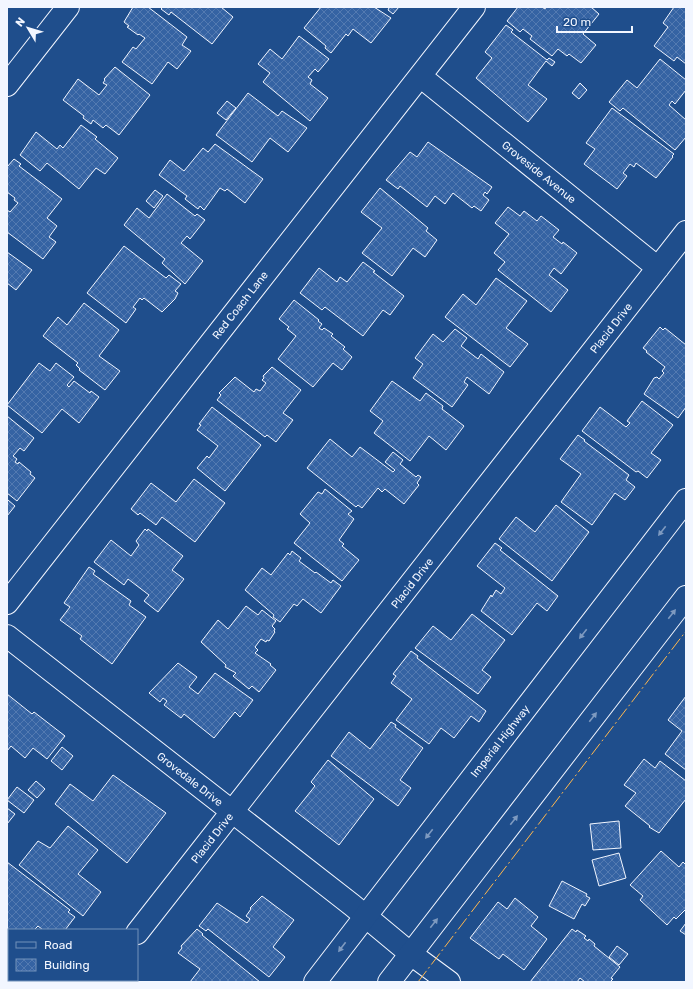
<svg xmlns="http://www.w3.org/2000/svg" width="693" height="989" font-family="Rubik,sans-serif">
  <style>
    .building { fill: url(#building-cross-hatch); stroke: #f2f6ff }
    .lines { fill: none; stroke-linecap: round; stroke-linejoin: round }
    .minor-casing { stroke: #f2f6ff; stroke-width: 24 }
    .primary-casing { stroke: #f2f6ff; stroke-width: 24 }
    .minor { stroke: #1f4e8c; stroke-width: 22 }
    .primary { stroke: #1f4e8c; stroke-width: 22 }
    .power { stroke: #ffb74d; stroke-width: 1; stroke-dasharray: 14 3 2 3; stroke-linecap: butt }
    .oneway { fill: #7e9ac0 }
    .labels { text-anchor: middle; stroke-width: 3; stroke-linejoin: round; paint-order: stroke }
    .street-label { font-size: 11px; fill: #f2f6ff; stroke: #1f4e8c }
  </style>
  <defs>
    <pattern id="building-cross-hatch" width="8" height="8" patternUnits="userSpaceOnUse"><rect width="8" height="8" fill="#3563a3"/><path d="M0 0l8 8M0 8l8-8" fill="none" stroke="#537ab1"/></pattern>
  </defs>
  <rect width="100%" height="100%" fill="#1f4e8c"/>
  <path class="building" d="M133,7H148L165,20L187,37L182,45L191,51L177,69L168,62L152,84L122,62L133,47L136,49L145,38L139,34L138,35L127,27L129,26L124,22Z
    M163,7H221L233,17L212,44L171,12L169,15L161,9Z
    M321,7H374L391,18L371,43L353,29L348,36L346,34L331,53L325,48L326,46L304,28Z
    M387,7H399L393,14L388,10L389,8Z
    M518,7H542L545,9L546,7H591L599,14L583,34L596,45L581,63L569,54L567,56L558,49L552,56L530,39L532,36L523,29L520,32L507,21Z
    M674,7H686V64L677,57L674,61L654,46L668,27L663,23Z
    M506,25L513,30L511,32L547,60L549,58L555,62L552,66L546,61L528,85L547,99L528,122L476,78L492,58L485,52Z
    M299,36L329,59L318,72L315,69L308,77L312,80L310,84L328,98L310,121L263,82L270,73L258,64L270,49L282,59Z
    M660,59L686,80V90L675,104L672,101L669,105L686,120V137L675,150L623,108L620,111L609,102L627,80L637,88Z
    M115,67L150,95L119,135L106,125L103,128L93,120L91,124L83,118L84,116L63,100L78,79L99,95L107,85L103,83L105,80L104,79Z
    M580,83L587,90L579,99L572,93Z
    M248,93L278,116L282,111L307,128L288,152L270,138L252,162L216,135Z
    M227,101L236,108L226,120L217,113Z
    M612,108L674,154L672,156L673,157L656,178L636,163L634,167L630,164L623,173L627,176L617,189L584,164L595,149L586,143Z
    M81,125L97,137L95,139L118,158L105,174L96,168L79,189L47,163L40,171L20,155L36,132L57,149L60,145L63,148Z
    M428,142L492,187L487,194L485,192L483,195L489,200L481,211L474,206L472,208L453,193L445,204L435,196L427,207L400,186L398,189L386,180L410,152L417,157Z
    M215,144L263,179L245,203L227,189L225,191L220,188L204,210L200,206L198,209L185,199L187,196L159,175L170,160L184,171L203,148L208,152Z
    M14,159L21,164L19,166L62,199L47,218L57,226L49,237L56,242L43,259L7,232V210L10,212L18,203L14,200L15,198L7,192V167Z
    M380,188L428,228L426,231L437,240L425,257L413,248L392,276L362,253L382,228L361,212Z
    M155,190L163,196L154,208L146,201Z
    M167,194L195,216L197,214L205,220L190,239L187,236L181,243L203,261L185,284L162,263L165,259L124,225L137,208L149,218Z
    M508,207L520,216L524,211L537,221L541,216L559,230L553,237L562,244L563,242L577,253L561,274L554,268L549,275L568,290L551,312L498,270L505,262L494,253L509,234L495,223Z
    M124,246L166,278L169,275L181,284L175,291L178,293L175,299L162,312L144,298L142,300L140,298L133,307L136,309L126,323L87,293Z
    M7,252L32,270L16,290L7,283Z
    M363,262L375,271L373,272L404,296L390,315L383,310L363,336L325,307L322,310L300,293L319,268L337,282L340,277L347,282Z
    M496,278L527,301L506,328L528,344L510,367L445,317L463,294L476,305Z
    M294,300L319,320L318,321L322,324L319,328L322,330L324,328L333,334L331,336L345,347L343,349L352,357L342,370L333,363L313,387L278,359L296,336L287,329L289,327L279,319Z
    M84,303L119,330L99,356L120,371L105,390L79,370L80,369L76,365L78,363L43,336L58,317L67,325Z
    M660,327L663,330L665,328L686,345V407L678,418L644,394L654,378L657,377L659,379L664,373L662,371L665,367L646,352L647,351L643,348Z
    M455,329L467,338L461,346L478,359L481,354L504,372L489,394L467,377L464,382L468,385L452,407L413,378L423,364L415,358L433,334L443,342Z
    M39,363L50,371L56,363L74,377L67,385L69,387L74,381L90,393L91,391L99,397L79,423L62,409L42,433L7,405Z
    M272,367L301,390L283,413L293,420L276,442L267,435L265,437L217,400L221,395L219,393L235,377L254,392L256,389L260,391L266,383L262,380L264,378L263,376Z
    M392,381L420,401L426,393L443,406L442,409L464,426L446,450L429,436L410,461L374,433L383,421L370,411Z
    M642,401L673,425L651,453L661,460L647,478L638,471L636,472L582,431L600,407L626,427L630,423L627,421Z
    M212,407L261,445L225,491L197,468L207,456L209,458L218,446L197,430L201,425L199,424Z
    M7,416L34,438L24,451L20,448L13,456L17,459L15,462L18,464L19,462L31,472L30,474L35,478L17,501L7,493Z
    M578,435L585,440L584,441L629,475L626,480L635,487L625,500L615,493L592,525L561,502L581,474L560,459Z
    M330,439L352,457L360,447L393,472L395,470L385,462L393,452L403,460L400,464L416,477L418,475L421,477L417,483L419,485L404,504L385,489L382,492L378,488L362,508L358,505L356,507L307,468Z
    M194,479L225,503L195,542L162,517L156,525L140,513L138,515L131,509L151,483L176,502Z
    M325,489L352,511L348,514L354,519L339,540L344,544L342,546L359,560L342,581L294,543L310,523L300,514L318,492L322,494Z
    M8,500L15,506L7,516V501Z
    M556,505L589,532L552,581L499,539L516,517L535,532Z
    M145,529L147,531L148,529L183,556L172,570L184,579L158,612L144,601L149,595L128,579L124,585L94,562L111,540L131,556L139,545L136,541Z
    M495,543L502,548L500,550L558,596L547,611L537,603L512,635L481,611L491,595L492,597L496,590L501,594L505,588L477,566Z
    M292,551L301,558L299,561L315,573L316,572L331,583L333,580L341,586L321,613L303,599L297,606L294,604L280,622L273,617L274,615L245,590L262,568L271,575L288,553L290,555Z
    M89,567L95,571L93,574L131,601L129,605L146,617L112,664L80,639L82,636L60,620L70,607L64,603Z
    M246,606L258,615L262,610L276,621L272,626L275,629L274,631L275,632L269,641L267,640L266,642L261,639L255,647L258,650L255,653L271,664L270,665L276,670L259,692L252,686L249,689L233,676L236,673L225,667L226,665L201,642L218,620L228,629Z
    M472,614L505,640L482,670L491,677L478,694L415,648L433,626L451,640Z
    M411,651L418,656L417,658L486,711L479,722L471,716L454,738L441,728L429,744L396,720L412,699L391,683L396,676L393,674Z
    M178,663L197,677L189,687L198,694L215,673L253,700L240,717L235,712L214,738L184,714L181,718L164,705L167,701L163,698L160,702L149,693Z
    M7,694L32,714L34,712L65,736L47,759L33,748L25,758L11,746L7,751Z
    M686,696V770L665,754L682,731L668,720Z
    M391,722L396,725L395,727L423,748L400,780L411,788L398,806L331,756L349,732L370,749Z
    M62,747L73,756L62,770L51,761Z
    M644,759L655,768L660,761L686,781V799L659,833L649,827L650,826L625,806L636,793L624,785Z
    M328,760L374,799L339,845L295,811L315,786L311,782Z
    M113,775L166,813L127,863L55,804L70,784L93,801Z
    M36,781L45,789L37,798L28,790Z
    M17,787L34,800L24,813L7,800Z
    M7,808L15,814L7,824Z
    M619,821L621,848L593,850L590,824Z
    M68,826L98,850L78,874L101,892L83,916L19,865L38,841L50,848Z
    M661,851L679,867L683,862L686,865V909L676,919L674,917L667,925L640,900L643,896L630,885Z
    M619,853L626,878L599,886L592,860Z
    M7,862L70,910L68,912L75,917L65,930H43L38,926L34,930H9V946L7,944Z
    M562,881L587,894L586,896L590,898L585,906L582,904L574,919L549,906Z
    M262,896L294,920L273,947L285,957L269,977L208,929L206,931L199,926L217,903L247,923L250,919L246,916L251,909L250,908Z
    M515,898L538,917L531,926L547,939L524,970L503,954L499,959L470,938L498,902L507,909Z
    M686,923V935L680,931Z
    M197,929L203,934L202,935L260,982H190L200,969L178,953L182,948L181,946Z
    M572,929L576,932L577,930L586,936L584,938L588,941L589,939L595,944L594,946L620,967L611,978L613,979L610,982H585L580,978L577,982H530Z
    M617,946L628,954L619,965L609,957Z
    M7,974H9V980H20V982H7Z"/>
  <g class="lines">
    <defs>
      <path id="minor" d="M420,76L658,268
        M7,85L68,7
        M7,603L474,7
        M7,636L352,905L411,954L449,982
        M137,933L686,232
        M99,982L100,980"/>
      <path id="primary" d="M315,982L686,500
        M389,982L686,597"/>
    </defs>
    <use href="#minor" class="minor-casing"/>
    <use href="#primary" class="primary-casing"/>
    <use href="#minor" class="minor"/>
    <use href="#primary" class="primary"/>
    <path class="power" d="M418,982L686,631"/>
  </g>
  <defs><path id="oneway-solid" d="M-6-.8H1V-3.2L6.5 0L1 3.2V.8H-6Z"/></defs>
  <g class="oneway">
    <use href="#oneway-solid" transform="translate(662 531) rotate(128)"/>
    <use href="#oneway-solid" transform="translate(672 614) rotate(-52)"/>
    <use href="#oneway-solid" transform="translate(583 634) rotate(128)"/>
    <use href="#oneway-solid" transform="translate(593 717) rotate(-52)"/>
    <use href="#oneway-solid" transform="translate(514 820) rotate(-52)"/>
    <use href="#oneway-solid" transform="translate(429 834) rotate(128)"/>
    <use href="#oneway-solid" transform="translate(434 923) rotate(-52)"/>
    <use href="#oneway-solid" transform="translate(342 947) rotate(127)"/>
  </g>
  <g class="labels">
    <g class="street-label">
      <text transform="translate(539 172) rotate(39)" y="4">Groveside Avenue</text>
      <text transform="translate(240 305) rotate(-52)" y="4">Red Coach Lane</text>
      <text transform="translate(611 328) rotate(-52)" y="4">Placid Drive</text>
      <text transform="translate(412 583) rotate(-52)" y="4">Placid Drive</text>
      <text transform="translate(500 741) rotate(-52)" y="4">Imperial Highway</text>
      <text transform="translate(190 779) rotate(38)" y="4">Grovedale Drive</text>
      <text transform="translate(212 838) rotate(-52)" y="4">Placid Drive</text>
    </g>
  </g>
  <rect width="693" height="989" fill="none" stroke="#f2f6ff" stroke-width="16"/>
  <rect x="8" y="929" width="130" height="52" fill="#1f4e8c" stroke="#7391ba"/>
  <rect x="16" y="942" width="20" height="6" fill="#1f4e8c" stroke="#7391ba"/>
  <text x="44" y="949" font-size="12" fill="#f2f6ff">Road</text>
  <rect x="16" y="959" width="20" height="12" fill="url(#building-cross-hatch)" stroke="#7391ba"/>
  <text x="44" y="969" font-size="12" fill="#f2f6ff">Building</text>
  <g transform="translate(28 28) rotate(308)" stroke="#1f4e8c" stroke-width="3" paint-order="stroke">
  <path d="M0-3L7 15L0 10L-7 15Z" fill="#f2f6ff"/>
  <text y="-6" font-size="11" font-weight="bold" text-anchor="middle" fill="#f2f6ff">N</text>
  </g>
  <path d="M557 26v6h75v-6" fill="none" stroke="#f2f6ff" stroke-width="2"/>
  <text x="563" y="26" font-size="12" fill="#f2f6ff" stroke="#1f4e8c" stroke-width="3" paint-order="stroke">20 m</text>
</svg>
